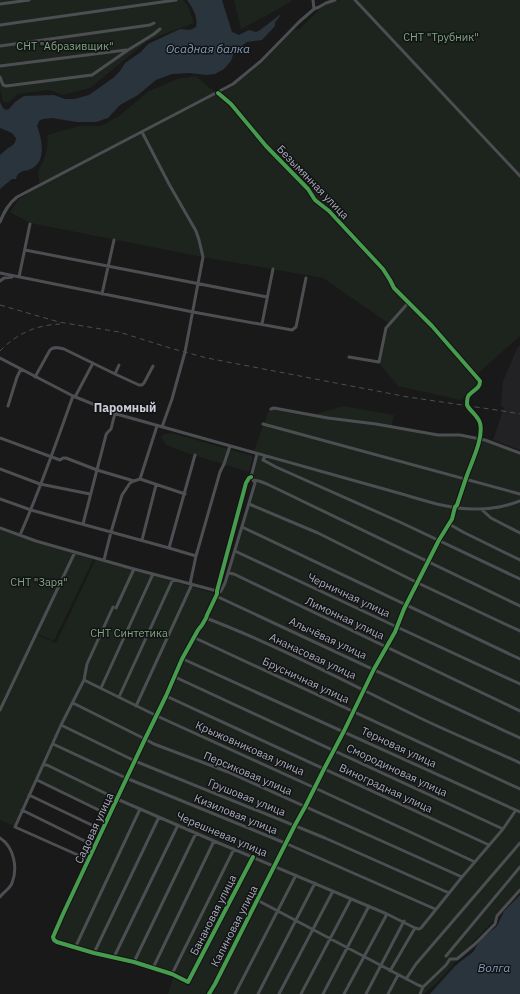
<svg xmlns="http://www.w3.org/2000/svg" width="520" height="994" font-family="'IBM Plex Sans',sans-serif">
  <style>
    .built { fill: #222225 }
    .green { fill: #1c241d }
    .water { fill: #2a343c }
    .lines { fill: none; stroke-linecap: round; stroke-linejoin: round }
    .minor { stroke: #4c4e52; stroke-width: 3 }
    .rail { stroke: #4d4e51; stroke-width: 1; stroke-dasharray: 5 4; stroke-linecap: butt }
    .cycleway-casing { stroke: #131315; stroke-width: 6 }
    .cycleway { stroke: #469c4c; stroke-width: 4 }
    .labels { text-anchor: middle; stroke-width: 3; stroke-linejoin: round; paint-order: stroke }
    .park-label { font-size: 11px; fill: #7ea881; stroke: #131315 }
    .street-label { font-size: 11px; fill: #a9aebb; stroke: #131315 }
    .water-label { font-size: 12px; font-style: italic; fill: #7d9db9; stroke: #131315 }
    .neighbourhood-label { font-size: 12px; font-weight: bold; fill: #cacdd7; stroke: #131315 }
  </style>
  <rect width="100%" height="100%" fill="#191919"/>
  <path class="built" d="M518,346H520V450L493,440L504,408L501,406L503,381Z"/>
  <path class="green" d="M0,0H183L188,6L194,23L164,34L146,42L90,88L63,95L49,90L18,94L9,102H3L0,89Z
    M234,0H293L275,11L241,29Z
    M341,0H353L520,178V336L476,375L482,382L460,400L398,386L378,362L384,329L388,323L323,278L203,257L30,223L10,212L18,200L32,190L40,186L38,171C45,159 49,148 47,135L79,126H101L119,116L149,91L177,79L196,76L218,95L233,86L262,63L293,30L300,29L321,8L327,4Z
    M356,0H520V174Z
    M344,406L394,415L391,427L437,435L457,433L480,438L520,452V890L498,916L464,952L439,981L424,994H168L174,975L55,941L53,936L108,816L35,781L14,826L0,820V713L37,635L56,643L96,559L216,594V596L228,574L257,481L252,478L258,455L253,453L270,407L316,414Z
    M169,433L175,434L253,456L249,472L187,453L166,445L161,437L163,435Z
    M0,529L94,558L54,641L36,633L0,709Z"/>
  <path class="water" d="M187,0H222L232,32L239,35L249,30L256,32L260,30L281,14L278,19L275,22V26L262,40L247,42L234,52L231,61L224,69L215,74L207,75L189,73L172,74L156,80L138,95L120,105L108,118L96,122H77L52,118L43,119L39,121L37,126C42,139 47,161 31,169C24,172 18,170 16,179H12L0,189V155C3,153 5,150 8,148C13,145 15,145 16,138L12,133L0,128V102L3,108L6,110L9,109L15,102L24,96L54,95L65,99H74L89,95L113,78L120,71L125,63L135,56L141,52L148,44L180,29L190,30L196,27C198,17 193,8 187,0Z
    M520,895V994H430L454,967L461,961L473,952L480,940L487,934L496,927L498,924L504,911Z"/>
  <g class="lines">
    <path class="minor" d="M313,0L314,9
      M355,0L520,176
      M0,4L29,0
      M0,25L176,0
      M0,46L150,25L154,23
      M0,66L126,50
      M0,77L3,85L6,86L92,75L128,50L154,34L160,29
      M142,132L169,184L196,231L199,240L203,257L185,352L172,399L162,427
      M0,222C4,212 8,204 17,197L233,84L261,61L299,22L314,9L319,7L326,3L335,0
      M25,250L267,297
      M0,273L193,312L292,330L296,327L306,278
      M19,277L30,224
      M0,281L4,278L12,277
      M102,294L114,240
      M262,324L273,269
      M349,357L379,362L386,328L409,302
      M0,358L73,396L120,415L402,494C426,501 452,510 477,509C492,509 507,506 520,501
      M115,374L139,385H142L144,383L153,366
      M35,377L50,350C54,346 59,348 64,349L115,374L119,365
      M75,397L93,363
      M8,406L17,377L21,369
      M271,409L274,408L328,418L376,424L438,435H460L485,440L520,453
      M263,424L520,494
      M0,438L60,460L63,458H66L97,470L134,481L140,479L185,494
      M265,456L263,460L276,467L402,523L520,579
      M0,469L40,484L90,494
      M251,477L249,478L246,483L217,591V594L207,615L206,618L202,625L198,630L182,659L166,696L145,739L63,914L53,937L54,940L57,942L94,953L134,962L172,974L188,982L253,857
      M140,479L157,426
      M253,480L259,481L267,484L520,606
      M0,499L31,510L169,548L196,556
      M249,504L318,533L418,583L520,631
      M481,509L491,518L520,533
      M83,524L106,435L107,433L111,429L115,413
      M449,524L463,532L520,560
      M242,527L520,659
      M0,528L36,541L134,569L217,591
      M20,535C40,490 56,443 73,396
      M142,540L156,485
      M169,548L195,455
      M235,551L397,627L520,684
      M104,560L111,532L122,495L130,483L134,481
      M228,573L234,574L520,711
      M190,584L196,556L220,472L224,464L230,446
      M217,594L221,591L225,583L255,483L251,477L257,454
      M216,596L520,738
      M116,608L134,569
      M206,618C279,646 348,683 418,717C451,733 486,747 520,763
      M193,637L520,789
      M183,659L520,812
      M175,677L503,829
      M84,680L157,716L315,788L475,862
      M101,688L153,574
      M166,696L489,845
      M119,697L173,579
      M73,703L145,739L154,744L228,772L462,877
      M136,706L192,584
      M0,710L75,552
      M61,725L135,761L325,838L449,893
      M53,744L126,778L285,843L435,909
      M44,765H47L117,799L214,841L387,914L415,928
      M37,780L109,815
      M29,795L102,830
      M22,810L95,846
      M0,838C14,847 18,868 12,883C10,889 3,892 0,897
      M89,860L15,827L61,725L84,680L87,664L113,607
      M257,900L418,985L423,987
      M415,928L419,929L421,928L462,877L503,829L516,810
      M75,948L140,809
      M94,953L159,817
      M446,956L520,867
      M114,957L178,825
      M134,962L196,833
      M153,968L214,841
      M390,971L415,928
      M172,974L234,849
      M406,979L416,964L520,843
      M209,994L215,984L295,825L305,807L324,769L344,731L374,669L395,632L404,609L439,540L452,519L455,507L457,505C460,496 463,487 466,478C471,463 484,438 480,423C478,416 470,411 467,405C467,402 467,397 469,395C474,389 480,389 480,381L432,326L394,288L390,280L383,269L329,211L315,200L308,189L266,146L231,104L218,93
      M235,994L296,875
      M258,994L315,883
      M279,994L333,891
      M301,994L351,899
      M323,994L369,906
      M344,994L387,914
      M366,994L404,921
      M388,994L398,975
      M420,994L423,987L446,965L450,959H457L475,944L495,924L497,916L503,909L520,890"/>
    <path class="rail" d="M0,305L59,322L119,332L170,348L207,358L408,397L503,411L520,414
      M0,351C16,334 36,325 60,324"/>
    <defs>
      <path id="cycleway" d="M251,477L249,478L246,483L217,591V594L207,615L206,618L202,625L198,630L182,659L166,696L145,739L63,914L53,937L54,940L57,942L94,953L134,962L172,974L188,982L253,857
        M209,994L215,984L295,825L305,807L324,769L344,731L374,669L395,632L404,609L439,540L452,519L455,507L457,505C460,496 463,487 466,478C471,463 484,438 480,423C478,416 470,411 467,405C467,402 467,397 469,395C474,389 480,389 480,381L432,326L394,288L390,280L383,269L329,211L315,200L308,189L266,146L231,104L218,93"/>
    </defs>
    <use href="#cycleway" class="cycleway-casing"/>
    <use href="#cycleway" class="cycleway"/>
  </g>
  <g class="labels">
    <g class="park-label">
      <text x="441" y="41">СНТ "Трубник"</text>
      <text x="65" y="50">СНТ "Абразивщик"</text>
      <text x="39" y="586">СНТ "Заря"</text>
      <text x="129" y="637">СНТ Синтетика</text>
    </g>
    <g class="street-label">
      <text transform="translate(313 182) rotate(46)" y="4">Безымянная улица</text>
      <text transform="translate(349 595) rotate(25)" y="4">Черничная улица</text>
      <text transform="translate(345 618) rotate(25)" y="4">Лимонная улица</text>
      <text transform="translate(328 638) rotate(25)" y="4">Алычёвая улица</text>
      <text transform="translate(313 656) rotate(25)" y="4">Ананасовая улица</text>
      <text transform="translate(306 680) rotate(25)" y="4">Брусничная улица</text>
      <text transform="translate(399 747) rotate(25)" y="4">Терновая улица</text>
      <text transform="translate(250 748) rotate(24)" y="4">Крыжовниковая улица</text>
      <text transform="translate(397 770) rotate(25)" y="4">Смородиновая улица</text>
      <text transform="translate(248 773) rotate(23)" y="4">Персиковая улица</text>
      <text transform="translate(386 788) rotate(25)" y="4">Виноградная улица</text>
      <text transform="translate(247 797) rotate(22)" y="4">Грушовая улица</text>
      <text transform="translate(236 814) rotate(22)" y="4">Кизиловая улица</text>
      <text transform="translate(94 828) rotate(-65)" y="4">Садовая улица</text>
      <text transform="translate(222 834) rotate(23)" y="4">Черешневая улица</text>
      <text transform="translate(213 915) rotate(-63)" y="4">Банановая улица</text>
      <text transform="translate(234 926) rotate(-63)" y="4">Калиновая улица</text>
    </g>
    <g class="water-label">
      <text x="208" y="53">Осадная балка</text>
      <text x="494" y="972">Волга</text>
    </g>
    <g class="neighbourhood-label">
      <text x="125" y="412">Паромный</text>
    </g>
  </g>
</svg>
